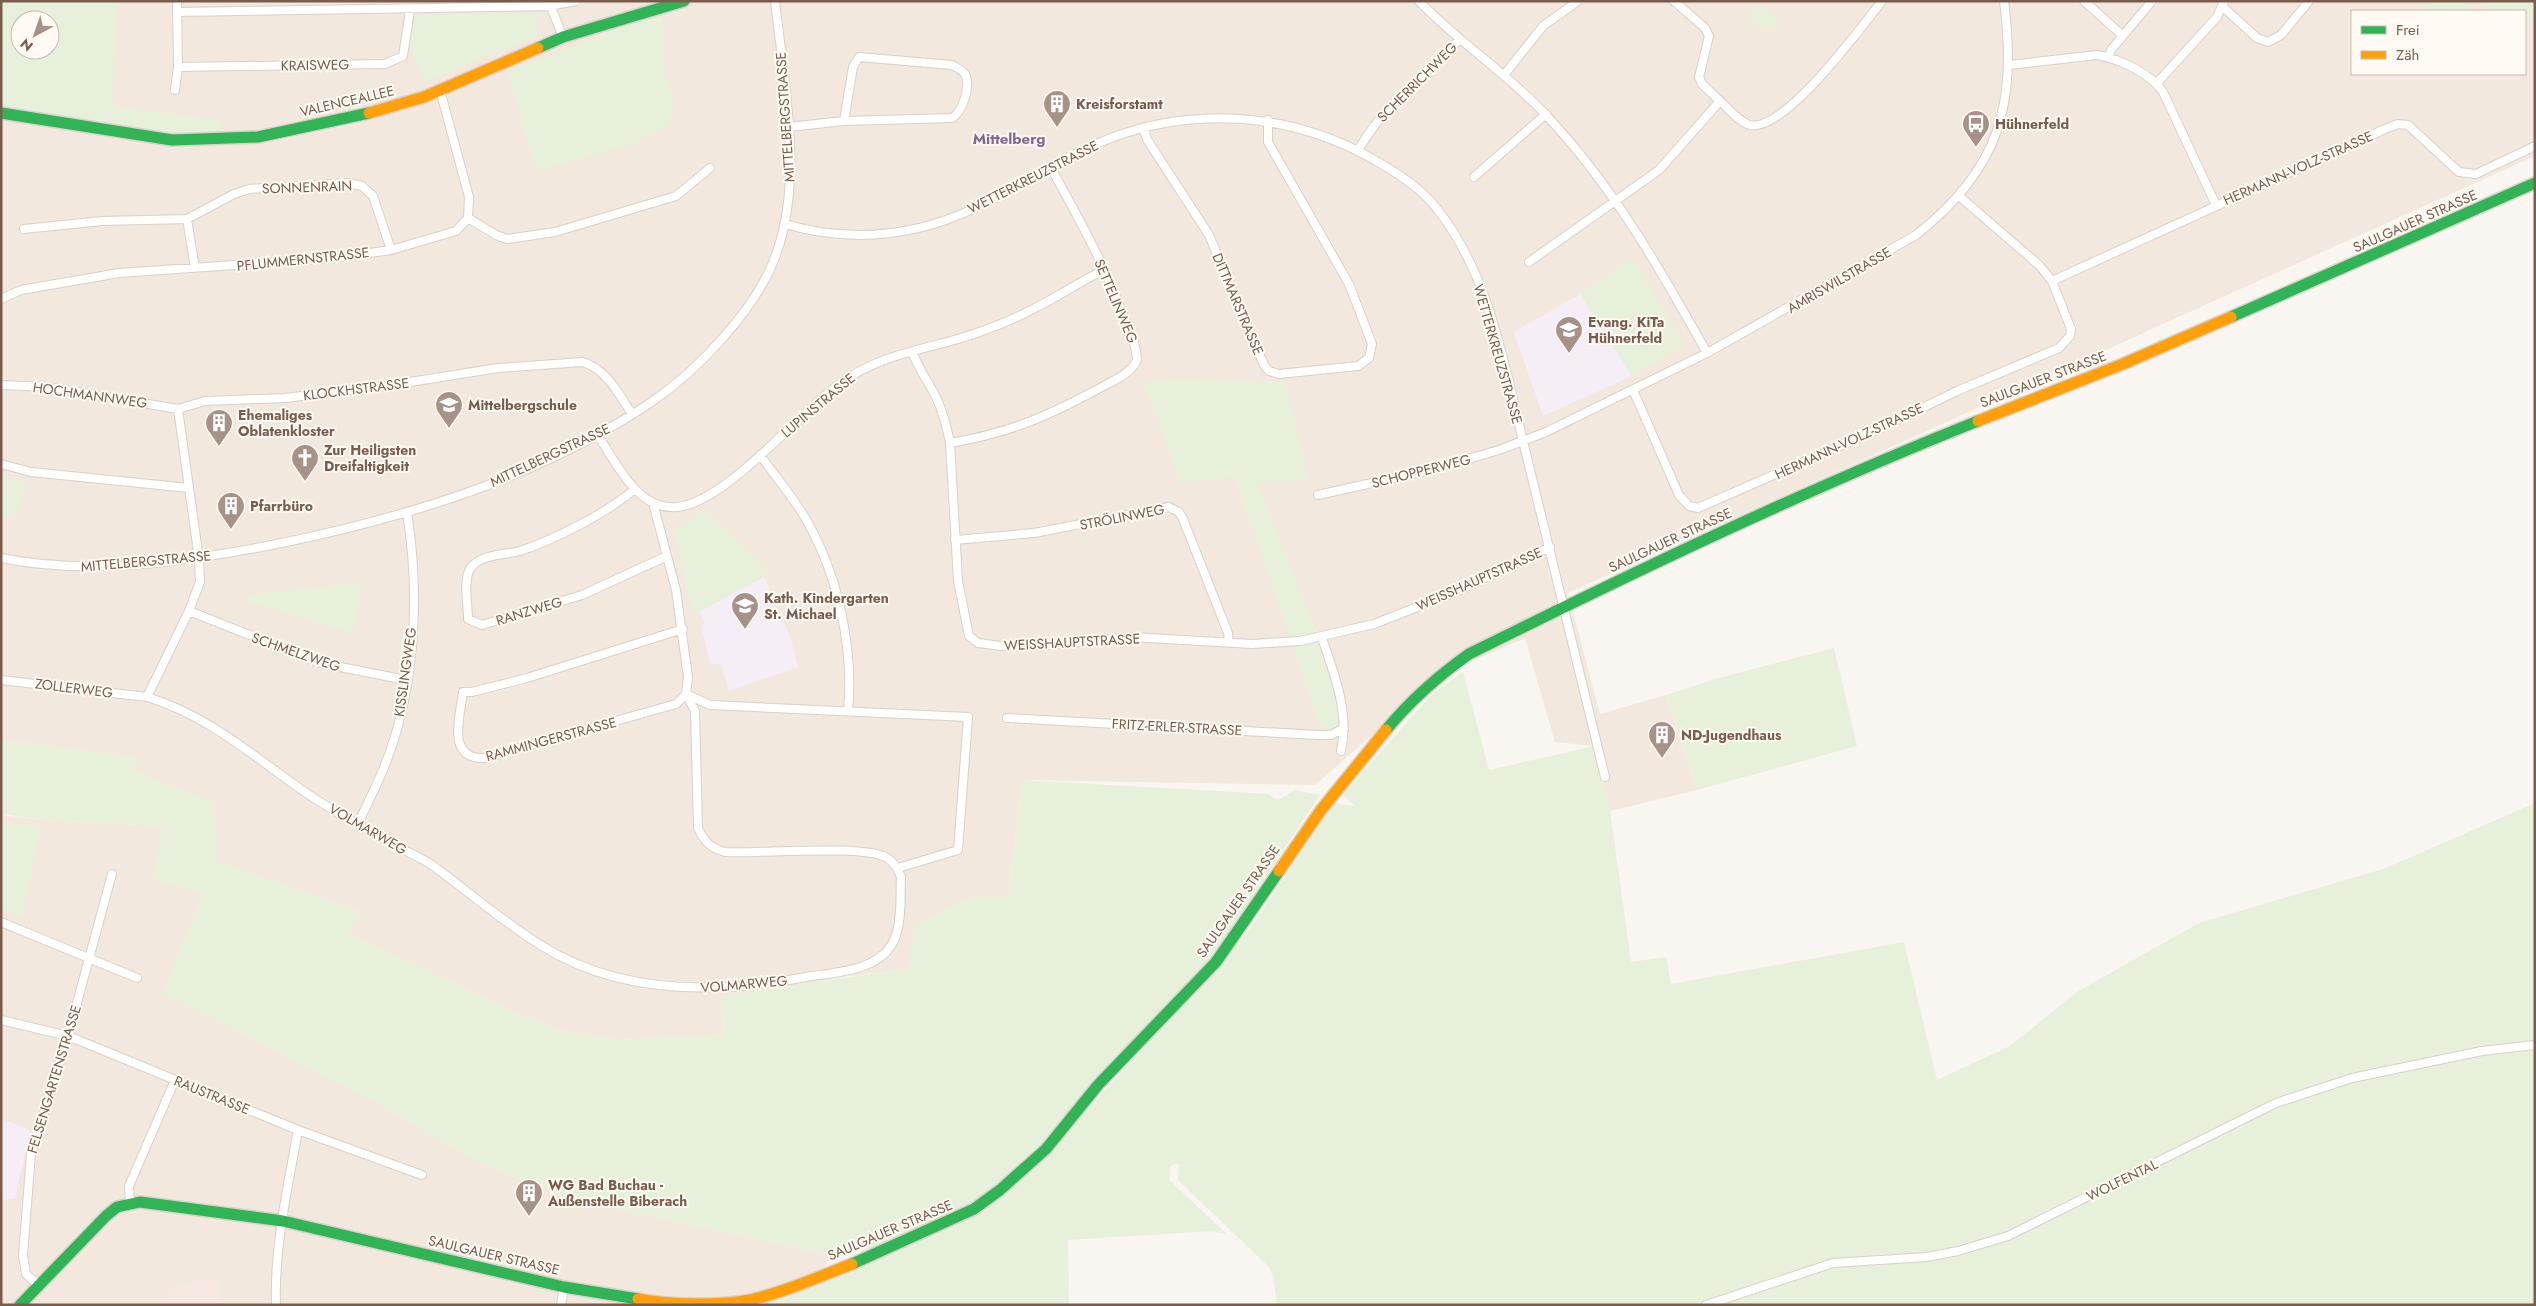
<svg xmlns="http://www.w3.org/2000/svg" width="2536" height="1306" font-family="Jost,sans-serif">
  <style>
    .residential { fill: #f2e8de; fill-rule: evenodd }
    .commercial { fill: #f6e8e1 }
    .education { fill: #f6eef6 }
    .green { fill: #e7f0db; fill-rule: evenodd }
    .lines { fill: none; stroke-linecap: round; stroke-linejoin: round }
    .street-casing { stroke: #d7d1cb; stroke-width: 10 }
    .fast-casing { stroke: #d9d2cb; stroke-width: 14 }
    .slow-casing { stroke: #d9d2cb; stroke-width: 14 }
    .street { stroke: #fefefd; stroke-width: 8 }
    .fast { stroke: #30b455; stroke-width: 11 }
    .slow { stroke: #ff9f0a; stroke-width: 11 }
    .labels { text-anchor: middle; stroke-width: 4; stroke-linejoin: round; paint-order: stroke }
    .street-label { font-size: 14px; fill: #7a5c4d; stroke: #fffaf3 }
    .poi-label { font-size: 14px; font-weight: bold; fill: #7a5c4d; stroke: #fffaf3; text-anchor: start }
    .neighbourhood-label { font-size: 15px; font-weight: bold; fill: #846695; stroke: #fffaf3 }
  </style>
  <rect width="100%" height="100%" fill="#f9f5f0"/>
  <path class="residential" d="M1,1H2535V156L1568,593L1600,714L1666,695L1697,790L1610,811L1594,746L1555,742L1525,638L1442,674L1315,785L1022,780L1008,897L966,898L908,970L848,976L785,988L721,996L723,1035L616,1040L562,1031L512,1012L347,932L361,912L218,862L213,803L133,770L138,758L1,740ZM2352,11H2525V74H2352ZM20,20H50V50H20Z
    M1,815L44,820L162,826L203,893L390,1110L484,1165L585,1202L831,1255L817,1283L770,1305H220V1278L175,1288L156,1305H1Z"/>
  <path class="commercial" d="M220,1278V1305H156L175,1288Z"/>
  <path class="education" d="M1580,294L1632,376L1543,416L1514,332Z
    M764,577L790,636L798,667L729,691L721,663L711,665L701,625L705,623L699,611Z
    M1,1119L30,1130L15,1199L1,1200Z"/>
  <path class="green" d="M1,1H117L113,106L220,120L221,130L169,137L1,109ZM20,20H50V50H20Z
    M2433,1H2466L2473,11H2419Z
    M2482,1H2535V18L2525,25V11H2489Z
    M1761,2L1779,20L1768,33L1748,16Z
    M539,14L536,37L424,82L410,45L412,15Z
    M662,17L665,68L675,109L666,127L633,144L536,171L508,72L621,27Z
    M1633,259L1684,345L1632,376L1580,294Z
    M1181,379L1285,382L1309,480L1257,483L1327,658L1343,744L1322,732L1234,476L1181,483L1143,382Z
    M1,476L24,483L16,519L1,515Z
    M704,509L771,573L693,615L674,532Z
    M360,583L361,598L352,633L248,602V595Z
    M1834,648L1857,746L1697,790L1666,695L1715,679Z
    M1463,672L1489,770L1594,746L1610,811L1631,962L1666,957L1671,984L1904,942L1937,1080L2010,1046L2077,992L2199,923L2386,868L2535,803V1305H1713L1809,1271L1857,1260L1900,1258L1857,1257L1832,1261L1776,1276L1695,1305H1277L1273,1276L1268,1266L1178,1180L1179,1163L1170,1166L1169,1180L1228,1235L1212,1231L1068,1240L1069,1305H770V1299L888,1248L852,1249L831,1255L585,1202L484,1165L390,1110L162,993L203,893L153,880L162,826L44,820L1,814V740L139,758L133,770L213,802L219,862L361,912L347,932L512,1012L562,1031L616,1040L723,1035L721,996C784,988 845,976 908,970L914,926L966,898L1008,897L1022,780L1268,794L1278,800L1295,790L1320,795L1203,971L1155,1018L1041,1143L973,1207L978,1213L1050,1151L1247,933L1334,803L1355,806L1343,795L1433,693Z
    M1,822L40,827L23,917L1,908Z"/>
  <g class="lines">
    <defs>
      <path id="street" d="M1419,1C1458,42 1507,73 1546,115C1613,186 1660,269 1707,353
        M1674,1L1705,28L1709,36L1699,77L1702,84L1720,101
        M2084,1L2122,35
        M549,2L563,37
        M2223,7L2257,38L2268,42L2281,35L2309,1
        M177,12L549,6L576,1
        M2109,57L2111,50L2152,1
        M2009,65L2097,55C2120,59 2150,73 2163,92L2216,205
        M178,67L385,64L403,56L410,10
        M1504,75L1543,26L1578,1
        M2157,83L2217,17L2224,1
        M175,90L178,67L177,1
        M788,127L844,121L952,118C963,112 971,85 965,74C962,70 956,67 952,65L859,57L853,67L844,121
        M1143,128L1148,141L1209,235L1264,365L1269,371L1279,374L1358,366L1369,358L1372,344L1349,284L1268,142V120
        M1358,150C1386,103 1423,76 1460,39
        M1474,177L1546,114
        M1959,196L2039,265L2052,281
        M468,218L496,235L507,239L555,232L676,196L710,168
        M187,219L195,268
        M785,224C850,243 914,237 975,208C1017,189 1054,162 1096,144C1188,104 1292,111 1378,162C1400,175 1422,189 1438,210C1489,275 1504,363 1523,441C1551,553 1578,665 1605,777
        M24,229L102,221L187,219L234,194L249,189L347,183L362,186L373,196L391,250
        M1529,262L1659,170L1720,101C1728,108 1739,122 1750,125C1784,133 1862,26 1882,1
        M1,299L21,290L119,273L334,258L391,250L456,231L468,218L469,197L440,90
        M912,351C917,367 928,381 936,397C943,412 947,427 950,443L958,581L969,636L978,643L1002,646L1050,645L1132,637L1252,644L1300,641L1374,624L1458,591L1550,547
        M1,385L48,387L178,409
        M1633,390L1679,495L1689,506L1698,508L1879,429L1957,391L2059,348L2070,336L2071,329L2052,281L2385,129L2398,124L2408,125L2459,172L2476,174L2535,146
        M597,434C616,462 637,511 677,507C725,503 798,414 838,385C883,351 932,350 982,331C999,325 1016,318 1031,310C1056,298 1079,282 1104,270
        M950,443C1009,433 1046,417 1098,389C1112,381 1130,375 1137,360C1136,343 1128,327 1122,312C1103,261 1076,214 1050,166
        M760,455C776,477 794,498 807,521C838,576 854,648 848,711
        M1,464L31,472L189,488
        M635,489C605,514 556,539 520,551C505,555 479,554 470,569C463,581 468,605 468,619L482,625L582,595L667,556
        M1318,495L1430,470L1499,450L1546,432L1707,353L1916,235C2000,169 2017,105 2004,1
        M955,540L1034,533L1169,507L1179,512L1183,519L1228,633L1229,642
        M1,558C92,576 183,562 272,545C405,518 539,478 653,401C698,370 754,311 774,260C805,182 784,83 775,1
        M189,611L320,663L406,680
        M683,629L527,678L472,692H463C460,717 446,759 484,758L676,704L686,694L710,705L968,717L958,850L898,868
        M1322,638C1334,673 1350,714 1341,751
        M1,680L147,697C207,715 252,755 302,790C331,810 362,827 392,844C405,851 420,857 432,865C469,892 503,922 542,946C621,995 718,994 806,977C837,972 885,971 896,935C902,918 900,895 901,877C898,869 894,862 887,858C865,844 758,854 725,852C710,848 704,841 698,828L695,711L686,694L688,677L676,590L653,503
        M147,697L189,611L200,582L199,559L178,409L205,401L285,398L391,385L498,368L583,362C607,370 618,393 632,414
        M1007,718L1318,735H1331L1344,728
        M358,824C367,804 377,785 385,765C416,687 420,594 407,512
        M1,922L137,978
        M1,1020L68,1036L298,1130L422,1175
        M130,1203L129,1186L175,1080
        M38,1285L26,1274L23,1255L31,1154L68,1036L112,874
        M276,1305C274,1246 288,1187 298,1130
        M561,1305L564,1287
        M1706,1305L1833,1263L1927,1257L1958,1251L2008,1236L2276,1103L2352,1078L2482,1051L2535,1045"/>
      <path id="fast" d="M538,48L563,37L684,1
        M1,113L172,140L258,137L369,113
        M2231,317L2535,183
        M1386,730C1410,701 1438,676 1469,654C1636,571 1805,490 1978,421
        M852,1264L974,1209L1000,1190L1046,1149L1098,1085L1216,962L1279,871
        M20,1305L106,1216L117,1207L140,1202L283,1221L564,1287L638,1299"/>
      <path id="slow" d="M369,113L424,97L538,48
        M1978,421L2123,364L2231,317
        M1279,871L1321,810L1386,730
        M638,1299C669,1305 719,1306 750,1300C785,1292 818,1277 852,1264"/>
    </defs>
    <use href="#street" class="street-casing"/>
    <use href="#fast" class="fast-casing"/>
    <use href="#slow" class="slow-casing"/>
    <use href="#street" class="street"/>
    <use href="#fast" class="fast"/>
    <use href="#slow" class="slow"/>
  </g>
  <defs>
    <symbol id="building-pin" viewBox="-11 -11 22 30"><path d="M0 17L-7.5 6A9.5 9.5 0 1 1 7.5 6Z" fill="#a69286" stroke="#fffaf3"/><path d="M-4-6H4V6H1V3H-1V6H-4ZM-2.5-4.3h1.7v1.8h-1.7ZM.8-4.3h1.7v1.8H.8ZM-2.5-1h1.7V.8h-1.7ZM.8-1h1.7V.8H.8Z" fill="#fff"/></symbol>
    <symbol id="bus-pin" viewBox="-11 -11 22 30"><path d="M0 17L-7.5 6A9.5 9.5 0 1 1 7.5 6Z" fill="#a69286" stroke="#fffaf3"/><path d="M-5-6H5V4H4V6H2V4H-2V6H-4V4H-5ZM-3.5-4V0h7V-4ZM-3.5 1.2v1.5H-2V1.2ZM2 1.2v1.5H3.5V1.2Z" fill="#fff"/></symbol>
    <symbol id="school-pin" viewBox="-11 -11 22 30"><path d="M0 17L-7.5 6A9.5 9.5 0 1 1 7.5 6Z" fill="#a69286" stroke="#fffaf3"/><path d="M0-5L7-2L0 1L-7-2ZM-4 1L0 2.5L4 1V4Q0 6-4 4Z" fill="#fff"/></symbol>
    <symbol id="church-pin" viewBox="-11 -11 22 30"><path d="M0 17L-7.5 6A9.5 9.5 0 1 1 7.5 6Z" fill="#a69286" stroke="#fffaf3"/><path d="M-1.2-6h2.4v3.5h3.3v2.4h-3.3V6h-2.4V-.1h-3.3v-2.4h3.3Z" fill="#fff"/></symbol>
  </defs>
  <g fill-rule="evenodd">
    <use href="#building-pin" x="1041" y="88" width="32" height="43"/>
    <use href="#bus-pin" x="1960" y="108" width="32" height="43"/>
    <use href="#school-pin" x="1553" y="314" width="32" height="43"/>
    <use href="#school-pin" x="433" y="389" width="32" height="43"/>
    <use href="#building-pin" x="203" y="407" width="32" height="43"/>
    <use href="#church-pin" x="289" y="442" width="32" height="43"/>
    <use href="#building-pin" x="215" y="490" width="32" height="43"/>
    <use href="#school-pin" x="729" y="590" width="32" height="43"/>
    <use href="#building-pin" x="1646" y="719" width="32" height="43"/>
    <use href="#building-pin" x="513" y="1177" width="32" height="43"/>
  </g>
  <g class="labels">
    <g class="street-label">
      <text transform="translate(315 65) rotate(-1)" y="5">KRAISWEG</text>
      <text transform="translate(1417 82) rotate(-45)" y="5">SCHERRICHWEG</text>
      <text transform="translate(347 101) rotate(-13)" y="5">VALENCEALLEE</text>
      <text transform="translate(785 117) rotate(-94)" y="5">MITTELBERGSTRASSE</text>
      <text transform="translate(2298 168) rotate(-24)" y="5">HERMANN-VOLZ-STRASSE</text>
      <text transform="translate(1033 177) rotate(-27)" y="5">WETTERKREUZSTRASSE</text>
      <text transform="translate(307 187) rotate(-2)" y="5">SONNENRAIN</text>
      <text transform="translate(2415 221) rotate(-24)" y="5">SAULGAUER STRASSE</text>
      <text transform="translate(303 259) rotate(-6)" y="5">PFLUMMERNSTRASSE</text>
      <text transform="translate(1839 280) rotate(-30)" y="5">AMRISWILSTRASSE</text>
      <text transform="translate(1116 301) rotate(67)" y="5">SETTELINWEG</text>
      <text transform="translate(1238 304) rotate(67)" y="5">DITTMARSTRASSE</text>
      <text transform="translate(1498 354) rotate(74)" y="5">WETTERKREUZSTRASSE</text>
      <text transform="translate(2043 379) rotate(-21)" y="5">SAULGAUER STRASSE</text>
      <text transform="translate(356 389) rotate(-7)" y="5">KLOCKHSTRASSE</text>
      <text transform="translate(90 395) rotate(8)" y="5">HOCHMANNWEG</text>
      <text transform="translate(818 405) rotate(-40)" y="5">LUPINSTRASSE</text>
      <text transform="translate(1849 441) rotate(-25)" y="5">HERMANN-VOLZ-STRASSE</text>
      <text transform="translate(550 455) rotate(-25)" y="5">MITTELBERGSTRASSE</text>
      <text transform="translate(1421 471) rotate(-14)" y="5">SCHOPPERWEG</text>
      <text transform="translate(1122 517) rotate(-11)" y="5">STRÖLINWEG</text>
      <text transform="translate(1670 540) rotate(-25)" y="5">SAULGAUER STRASSE</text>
      <text transform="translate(146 561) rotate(-5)" y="5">MITTELBERGSTRASSE</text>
      <text transform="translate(1479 579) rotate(-24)" y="5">WEISSHAUPTSTRASSE</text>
      <text transform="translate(529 611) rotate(-17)" y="5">RANZWEG</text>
      <text transform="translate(1072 642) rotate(-3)" y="5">WEISSHAUPTSTRASSE</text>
      <text transform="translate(296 652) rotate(19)" y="5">SCHMELZWEG</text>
      <text transform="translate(405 672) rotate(-82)" y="5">KISSLINGWEG</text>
      <text transform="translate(74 688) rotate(7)" y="5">ZOLLERWEG</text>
      <text transform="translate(1177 727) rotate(3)" y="5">FRITZ-ERLER-STRASSE</text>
      <text transform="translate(551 739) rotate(-15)" y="5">RAMMINGERSTRASSE</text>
      <text transform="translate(368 829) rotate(30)" y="5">VOLMARWEG</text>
      <text transform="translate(1238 901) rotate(-55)" y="5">SAULGAUER STRASSE</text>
      <text transform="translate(744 984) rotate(-5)" y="5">VOLMARWEG</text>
      <text transform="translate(54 1079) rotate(-73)" y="5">FELSENGARTENSTRASSE</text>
      <text transform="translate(212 1095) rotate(22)" y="5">RAUSTRASSE</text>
      <text transform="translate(2122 1180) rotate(-26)" y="5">WOLFENTAL</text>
      <text transform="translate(890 1230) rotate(-23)" y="5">SAULGAUER STRASSE</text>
      <text transform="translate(494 1255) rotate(13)" y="5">SAULGAUER STRASSE</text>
    </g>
    <g class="poi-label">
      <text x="1076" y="109">Kreisforstamt</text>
      <text x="1995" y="129">Hühnerfeld</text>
      <text x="1588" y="327">Evang. KiTa<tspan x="1588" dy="16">Hühnerfeld</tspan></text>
      <text x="468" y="410">Mittelbergschule</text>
      <text x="238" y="420">Ehemaliges<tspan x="238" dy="16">Oblatenkloster</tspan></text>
      <text x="324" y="455">Zur Heiligsten<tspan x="324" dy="16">Dreifaltigkeit</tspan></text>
      <text x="250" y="511">Pfarrbüro</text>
      <text x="764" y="603">Kath. Kindergarten<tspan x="764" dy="16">St. Michael</tspan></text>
      <text x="1681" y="740">ND-Jugendhaus</text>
      <text x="548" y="1190">WG Bad Buchau -<tspan x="548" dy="16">Außenstelle Biberach</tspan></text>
    </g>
    <g class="neighbourhood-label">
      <text x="1009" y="144">Mittelberg</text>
    </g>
  </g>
  <rect width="2536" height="1306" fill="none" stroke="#7a5c4d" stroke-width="5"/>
  <rect x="2351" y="10" width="175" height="65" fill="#fffaf3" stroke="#cabbb1"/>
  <rect x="2361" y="26" width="25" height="8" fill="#30b455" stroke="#cabbb1"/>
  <text x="2396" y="35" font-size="15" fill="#7a5c4d">Frei</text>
  <rect x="2361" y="51" width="25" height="8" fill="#ff9f0a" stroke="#cabbb1"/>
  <text x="2396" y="60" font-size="15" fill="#7a5c4d">Zäh</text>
  <g transform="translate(35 35) rotate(220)"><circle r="24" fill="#fffaf3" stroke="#cabbb1"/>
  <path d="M0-4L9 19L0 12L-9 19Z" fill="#a69286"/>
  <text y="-8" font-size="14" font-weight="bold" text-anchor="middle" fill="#7a5c4d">N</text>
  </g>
</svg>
